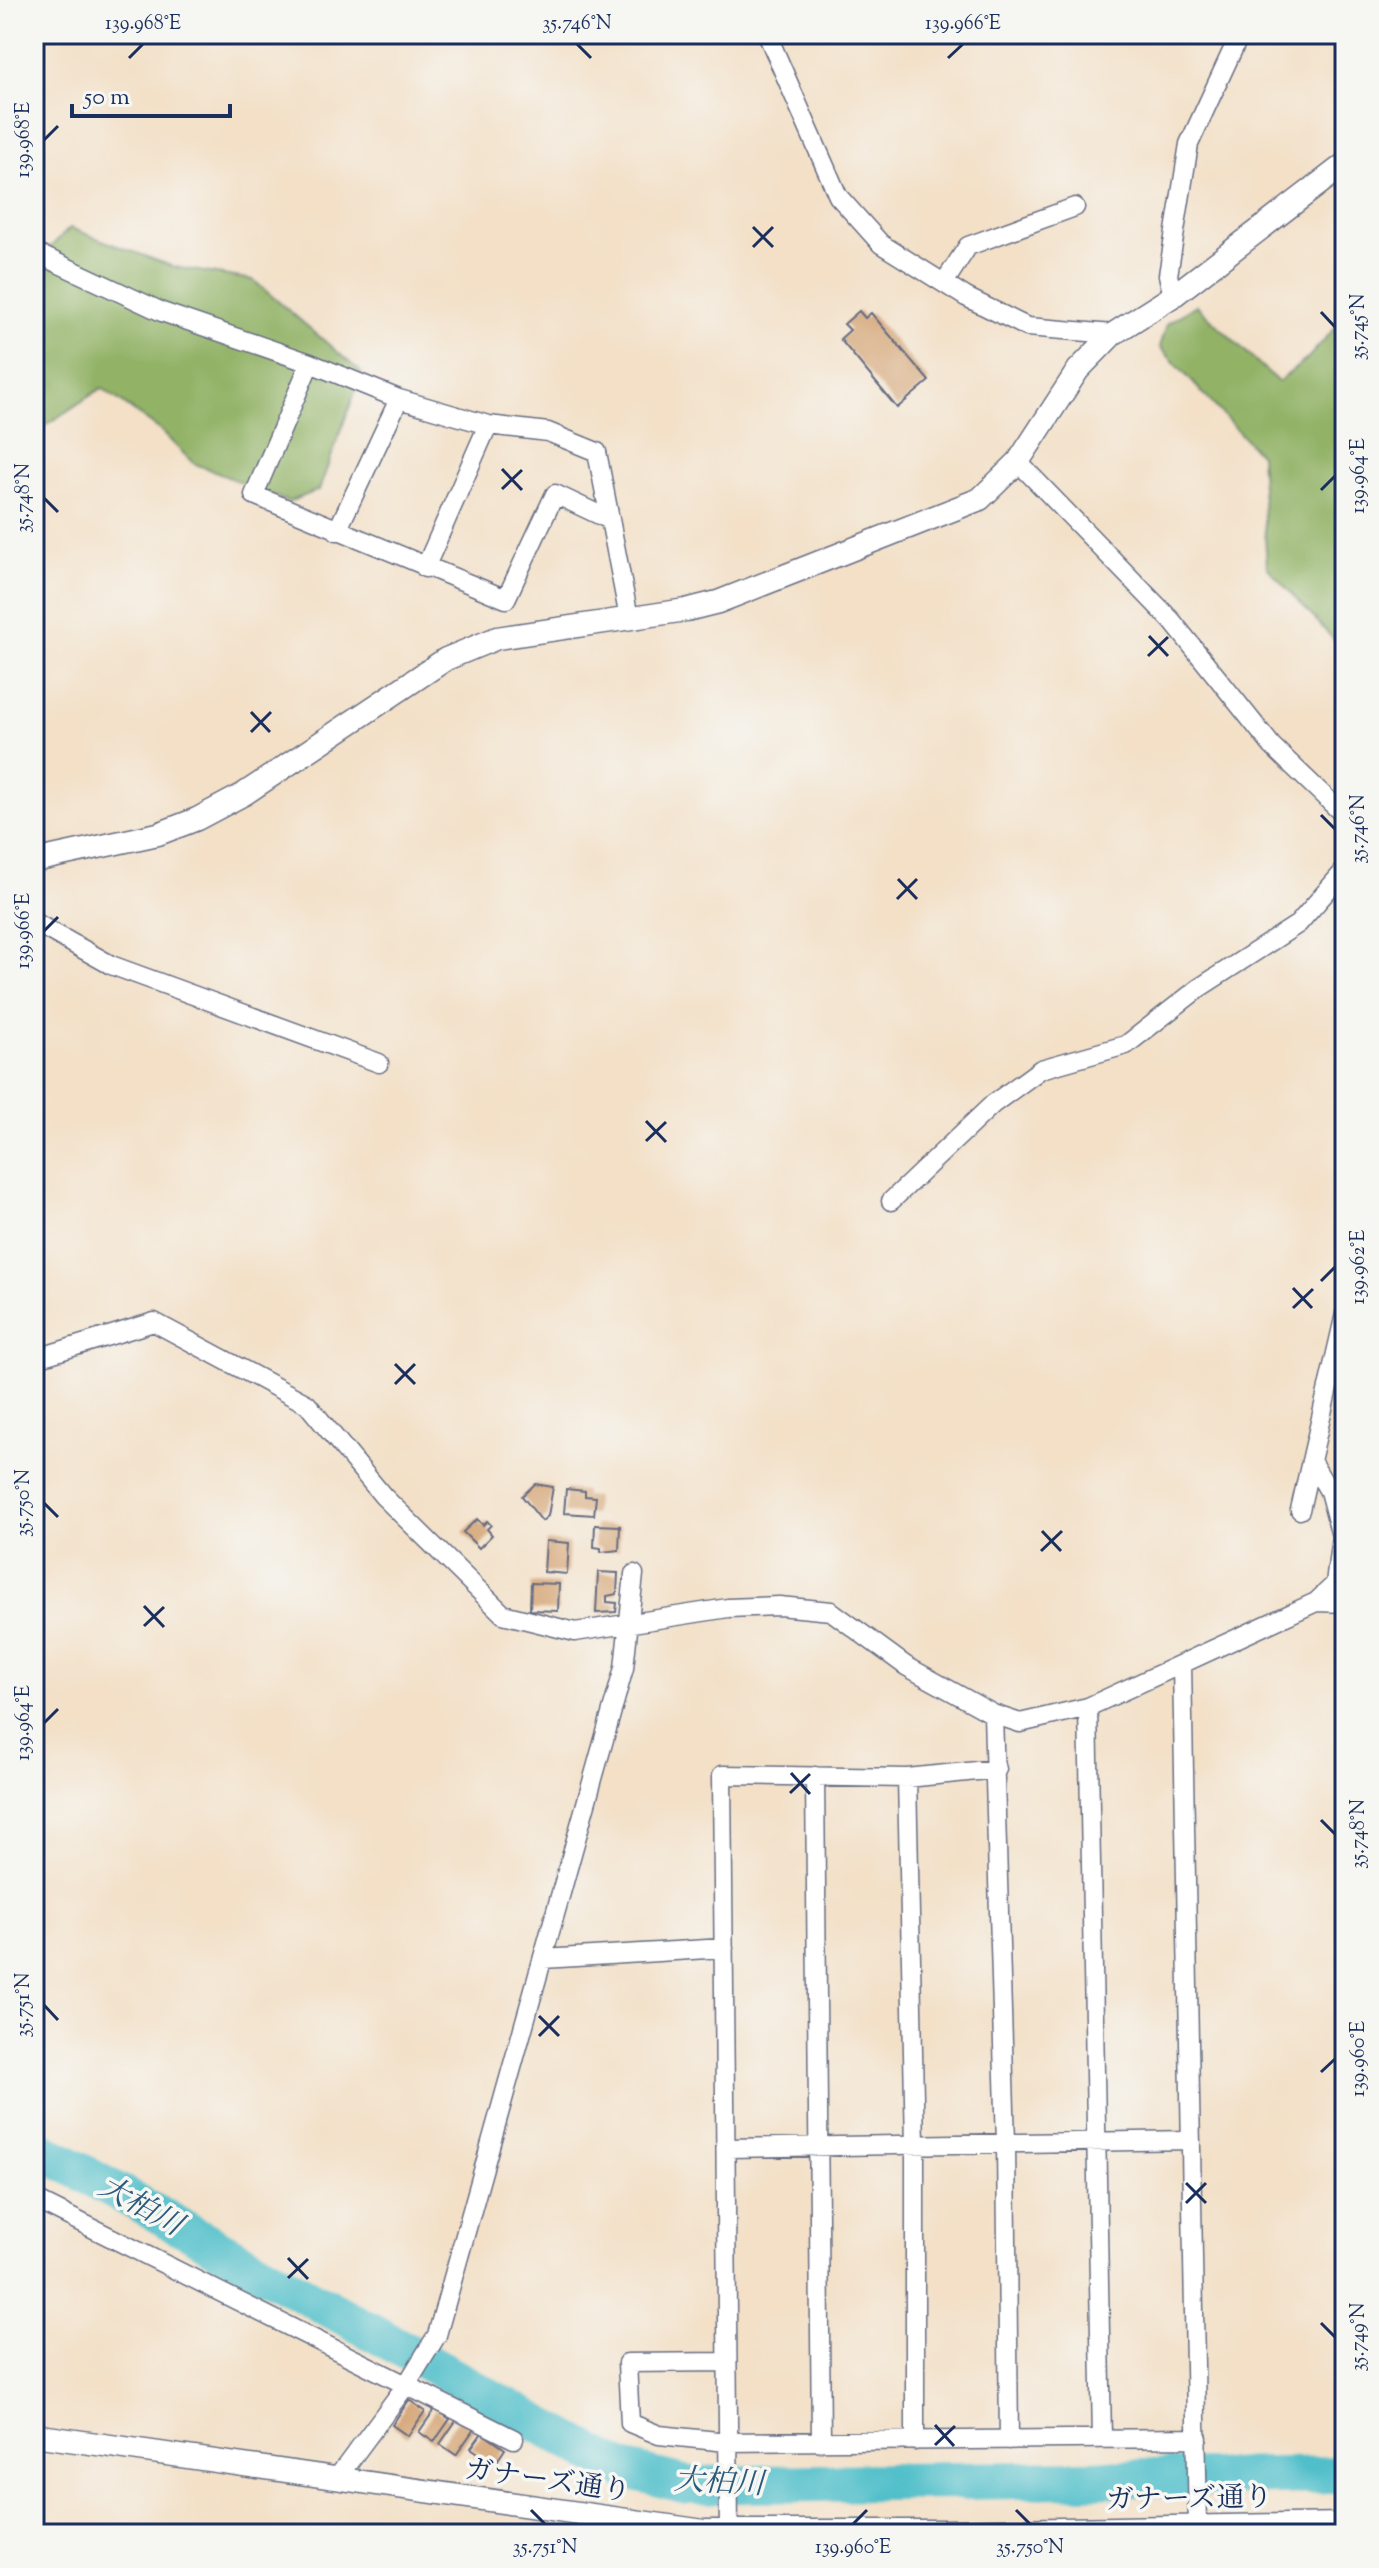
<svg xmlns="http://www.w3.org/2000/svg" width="1379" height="2568" font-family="'Sorts Mill Goudy','Noto Serif JP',serif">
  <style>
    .forest { fill: #92b266; stroke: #567062; stroke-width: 2 }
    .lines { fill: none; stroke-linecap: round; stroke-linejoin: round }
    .river { stroke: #51bfca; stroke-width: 38 }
    .building { fill: #d29e6b }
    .minor-casing { stroke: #676d83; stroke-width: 21 }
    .tertiary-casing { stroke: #676d83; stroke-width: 25 }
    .minor { stroke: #fff; stroke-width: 18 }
    .tertiary { stroke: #fff; stroke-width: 22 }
    .ticks { fill: none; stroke: #1b2f5e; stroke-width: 3 }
    .labels { text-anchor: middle; stroke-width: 7; stroke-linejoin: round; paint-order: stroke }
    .street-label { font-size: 28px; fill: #1b2f5e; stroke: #f6f6f2 }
    .water-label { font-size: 30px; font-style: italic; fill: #2b5a7e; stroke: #f6f6f2 }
    .neatline { fill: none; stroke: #1b2f5e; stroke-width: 3 }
    .ticks-label { font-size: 20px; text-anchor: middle; fill: #1b2f5e }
  </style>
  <rect width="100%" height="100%" fill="#f6f6f2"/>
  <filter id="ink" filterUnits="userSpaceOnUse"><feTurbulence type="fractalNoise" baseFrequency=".0125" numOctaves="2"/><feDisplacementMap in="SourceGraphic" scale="16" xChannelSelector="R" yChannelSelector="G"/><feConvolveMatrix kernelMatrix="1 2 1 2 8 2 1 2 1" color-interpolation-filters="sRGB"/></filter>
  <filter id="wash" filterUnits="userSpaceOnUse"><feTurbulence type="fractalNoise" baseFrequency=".006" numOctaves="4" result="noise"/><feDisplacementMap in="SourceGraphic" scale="32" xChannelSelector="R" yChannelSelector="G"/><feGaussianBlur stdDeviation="1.8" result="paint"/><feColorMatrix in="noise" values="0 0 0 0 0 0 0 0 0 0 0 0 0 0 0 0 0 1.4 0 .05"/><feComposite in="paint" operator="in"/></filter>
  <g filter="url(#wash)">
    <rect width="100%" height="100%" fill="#f3e0c7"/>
    <path class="forest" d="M70,228L174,267L253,280L362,373L319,490L289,502L193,463L160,430L102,388L34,433V263Z
      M1196,305L1278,382L1307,359L1345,317V652L1267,567L1260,455L1160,347L1167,324Z"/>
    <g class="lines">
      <path class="river" d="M34,2146L619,2468L688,2485L1345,2475"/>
    </g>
    <g id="blocks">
      <path class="building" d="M859,311L865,318L871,313L929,381L897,408L840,339L850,330L844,324Z
        M535,1484L553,1487L548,1516L542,1521L522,1496Z
        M566,1489L585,1491V1496L596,1497L594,1515L564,1513Z
        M477,1519L483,1525L487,1521L491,1525L487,1529L492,1535L479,1548L463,1532Z
        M595,1525L620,1526L619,1550L601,1552V1548L594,1547Z
        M546,1541L569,1543L567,1574L544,1572Z
        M598,1572L618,1573L617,1594L607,1596V1602L617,1603L616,1612L596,1613Z
        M531,1583L559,1584L558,1611L530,1610Z
        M409,2400L425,2411L408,2436L392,2425Z
        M435,2409L450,2419L434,2442L419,2432Z
        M458,2418L474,2429L456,2455L440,2444Z
        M482,2433L505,2449L495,2464L471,2448Z"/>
    </g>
  </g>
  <g filter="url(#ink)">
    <use href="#blocks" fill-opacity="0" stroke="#676d83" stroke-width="2"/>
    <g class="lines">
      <defs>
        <path id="minor" d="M767,34L838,196L881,244L966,297L1027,327L1113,334
          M34,252L162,312L310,363L399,399L488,425L548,432L597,452L629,618
          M944,283L968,246L1075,207
          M1173,296L1168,275L1189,144L1240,34
          M310,363L254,495L506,599L555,494L608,519
          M1018,462L1172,621L1272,746L1345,816
          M337,531L399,399
          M425,568L488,425
          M34,922L111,965L379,1063
          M891,1201L993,1104L1041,1069L1126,1045L1199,988L1298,924L1345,870
          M34,1359L154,1322L307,1404L383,1496L503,1614L575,1632L728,1608L779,1606L831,1611L906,1666L993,1714L1020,1723L1088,1707L1316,1602L1345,1603
          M1300,1510L1311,1461
          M1316,1602L1335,1584L1341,1536L1329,1491L1311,1461L1345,1314
          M1182,1664L1198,2527
          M1088,1707L1102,2439
          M993,1714L1006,2143L1009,2440
          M815,1776L821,2442
          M907,1778L915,2145V2441
          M543,1959L724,1948
          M727,2148L1191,2140
          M34,2199L514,2439
          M725,2362L627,2363L630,2423L659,2435L727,2442L1198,2438
          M337,2478L407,2384L437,2335L624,1668L634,1574
          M729,2531L722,1775L907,1778L997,1769"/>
        <path id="tertiary" d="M34,861L158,834L197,819L244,794L446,659L497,638L686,610L718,602L980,499L1018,462L1078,370L1113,334L1173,296L1345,164
          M34,2435L704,2531H945L1345,2524"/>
      </defs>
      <use href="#minor" class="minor-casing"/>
      <use href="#tertiary" class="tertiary-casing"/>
      <use href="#minor" class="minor"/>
      <use href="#tertiary" class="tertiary"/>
    </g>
  </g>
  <path class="ticks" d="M577,44L591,58M129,58L143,44M948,58L963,44M44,140L58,126M753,227L773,247M753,247L773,227M1321,312L1335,327M502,469L522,490M502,489L522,470M1321,490L1335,476M44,498L58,512M1149,636L1168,656M1148,656L1168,637M251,712L270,732M251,732L271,712M1321,815L1335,829M898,879L917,899M897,899L917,879M44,931L58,917M646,1121L666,1142M646,1141L666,1122M1321,1281L1335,1267M1293,1288L1312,1308M1293,1308L1313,1289M395,1364L415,1384M395,1384L415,1364M44,1503L58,1517M1042,1531L1061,1551M1041,1551L1062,1531M144,1606L164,1627M144,1626L164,1607M44,1723L58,1709M791,1773L810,1794M790,1793L810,1774M1321,1820L1335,1834M44,2005L58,2020M539,2016L559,2036M539,2036L559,2016M1321,2072L1335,2059M1186,2183L1206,2203M1186,2203L1206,2183M288,2258L308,2279M288,2278L308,2259M1321,2323L1335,2337M935,2425L954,2446M935,2445L955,2426M531,2510L545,2524M1016,2510L1030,2524M853,2524L867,2510"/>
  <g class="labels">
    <g class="street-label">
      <text transform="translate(548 2479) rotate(8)" y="10">ガナーズ通り</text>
      <text transform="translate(1189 2497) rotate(-1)" y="10">ガナーズ通り</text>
    </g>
    <g class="water-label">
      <text transform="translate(141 2205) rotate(29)" y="10">大柏川</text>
      <text transform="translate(719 2481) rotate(3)" y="10">大柏川</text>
    </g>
  </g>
  <rect width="1379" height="2568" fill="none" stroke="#f6f6f2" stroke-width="88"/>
  <path d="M72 104v12h158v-12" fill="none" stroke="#1b2f5e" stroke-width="4"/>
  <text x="84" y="104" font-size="24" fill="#1b2f5e" stroke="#f6f6f2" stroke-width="6" paint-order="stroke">50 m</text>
  <rect x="44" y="44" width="1291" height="2480" class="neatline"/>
  <g class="ticks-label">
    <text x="143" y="29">139.968°E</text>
    <text x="577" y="29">35.746°N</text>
    <text x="963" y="29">139.966°E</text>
    <text transform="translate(22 140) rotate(-90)" y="7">139.968°E</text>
    <text transform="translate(1357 327) rotate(-90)" y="7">35.745°N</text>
    <text transform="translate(1357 476) rotate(-90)" y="7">139.964°E</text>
    <text transform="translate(22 498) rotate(-90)" y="7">35.748°N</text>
    <text transform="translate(1357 829) rotate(-90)" y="7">35.746°N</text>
    <text transform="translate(22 931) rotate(-90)" y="7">139.966°E</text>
    <text transform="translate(1357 1267) rotate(-90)" y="7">139.962°E</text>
    <text transform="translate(22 1503) rotate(-90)" y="7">35.750°N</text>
    <text transform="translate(22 1723) rotate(-90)" y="7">139.964°E</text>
    <text transform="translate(1357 1834) rotate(-90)" y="7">35.748°N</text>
    <text transform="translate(22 2005) rotate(-90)" y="7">35.751°N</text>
    <text transform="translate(1357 2059) rotate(-90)" y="7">139.960°E</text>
    <text transform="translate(1357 2337) rotate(-90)" y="7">35.749°N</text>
    <text x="545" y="2553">35.751°N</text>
    <text x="853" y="2553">139.960°E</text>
    <text x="1030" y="2553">35.750°N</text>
  </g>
</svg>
